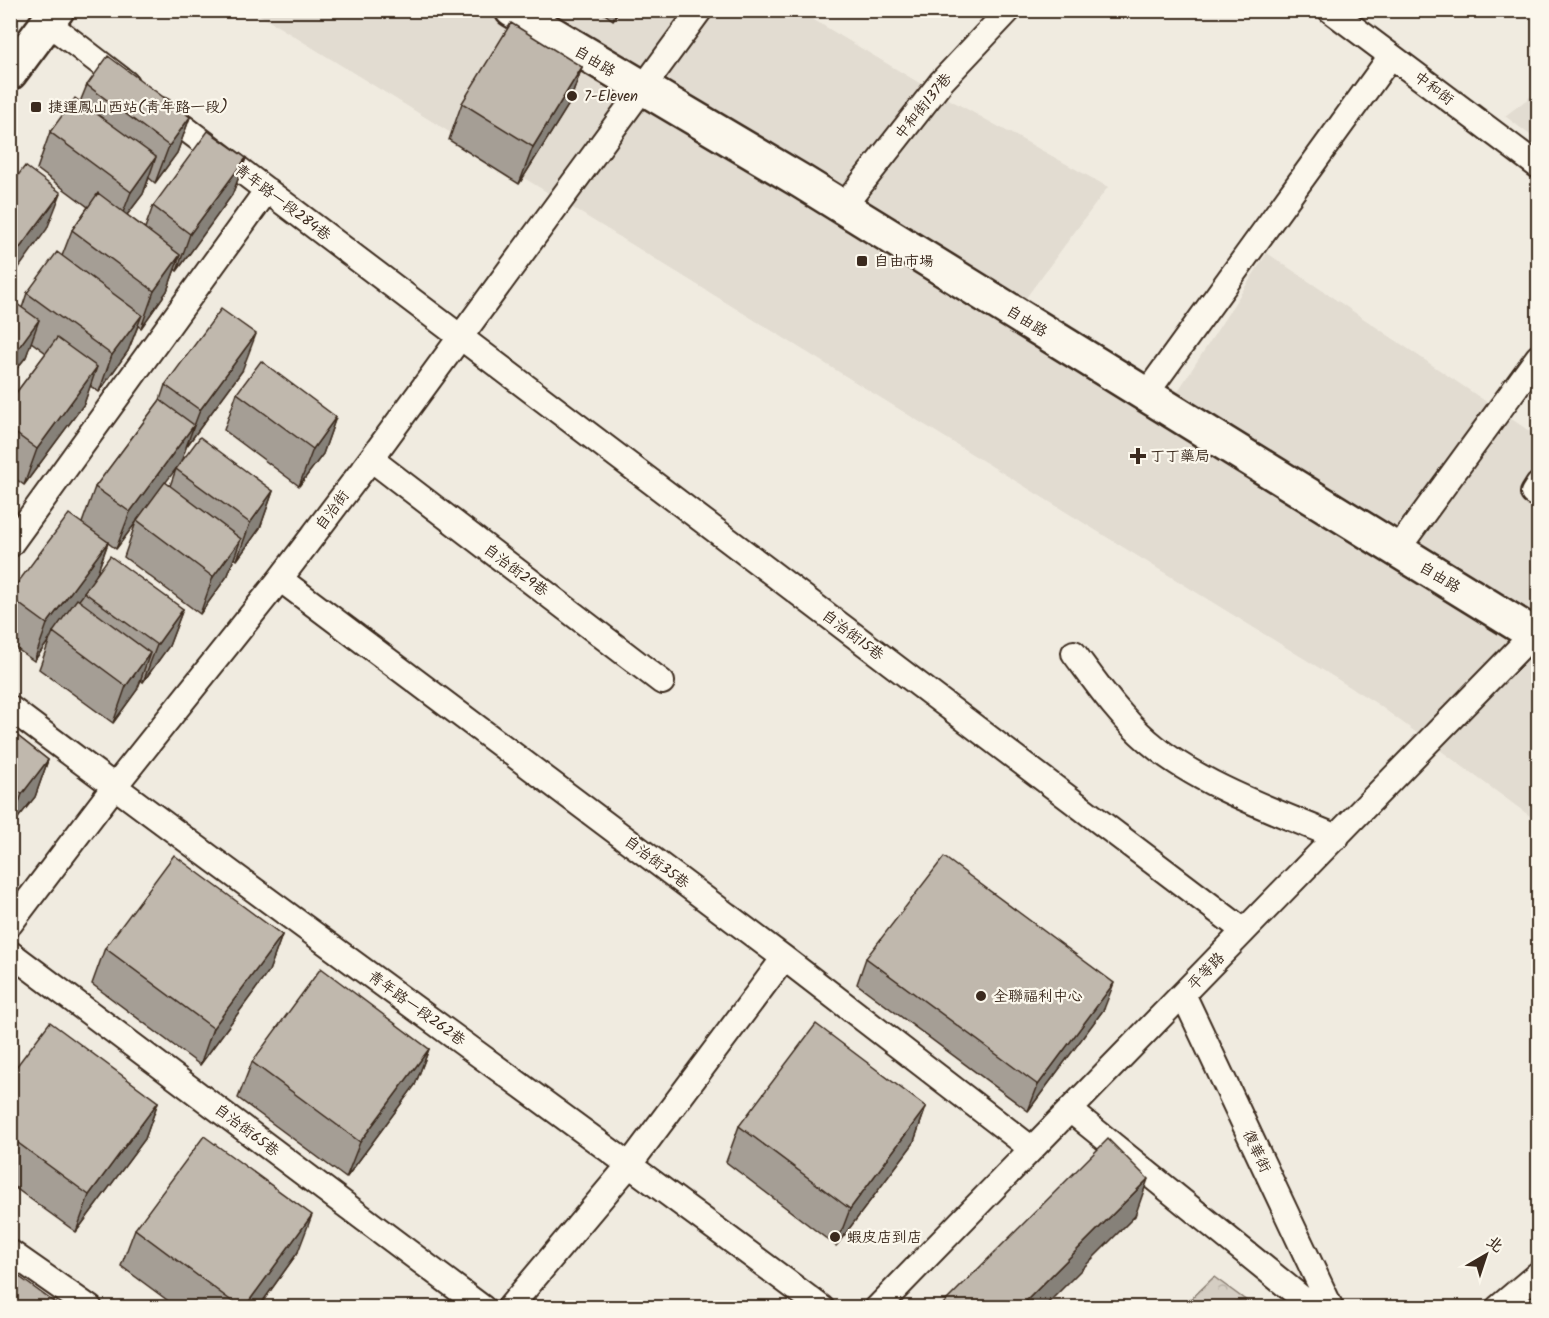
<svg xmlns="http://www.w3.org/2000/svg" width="1549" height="1318" font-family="Kalam,'LXGW WenKai TC',sans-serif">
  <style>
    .built { fill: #e2dcd1 }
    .forest { fill: url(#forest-crowns); stroke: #887c70; stroke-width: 1.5 }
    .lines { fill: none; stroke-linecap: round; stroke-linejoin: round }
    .street-casing { stroke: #3b2a1e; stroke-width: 28 }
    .secondary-casing { stroke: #3b2a1e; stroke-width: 38 }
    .street { stroke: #fbf7ec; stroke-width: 24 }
    .secondary { stroke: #fbf7ec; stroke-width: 33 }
    .wall { fill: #a59e95; stroke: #3b2a1e; stroke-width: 1.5 }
    .shaded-wall { fill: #868179; stroke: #3b2a1e; stroke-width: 1.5 }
    .building { fill: #c0b8ad; stroke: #3b2a1e; stroke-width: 1.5 }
    .poi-dot { fill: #3b2a1e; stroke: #fbf7ec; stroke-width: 2 }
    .labels { text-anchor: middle; stroke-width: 4.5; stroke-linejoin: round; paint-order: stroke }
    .street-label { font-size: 15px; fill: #3b2a1e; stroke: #fbf7ec }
    .poi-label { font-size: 15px; fill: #3b2a1e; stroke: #fbf7ec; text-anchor: start }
  </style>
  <defs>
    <pattern id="forest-crowns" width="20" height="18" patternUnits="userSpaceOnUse" patternTransform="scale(1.5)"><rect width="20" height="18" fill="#d5cec3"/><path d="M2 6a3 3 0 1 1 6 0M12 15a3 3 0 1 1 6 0" fill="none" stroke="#b8b1a7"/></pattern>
  </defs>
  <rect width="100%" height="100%" fill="#f0ebe0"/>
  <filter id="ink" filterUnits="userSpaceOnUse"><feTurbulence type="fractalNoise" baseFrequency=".0167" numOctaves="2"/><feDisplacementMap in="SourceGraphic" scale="12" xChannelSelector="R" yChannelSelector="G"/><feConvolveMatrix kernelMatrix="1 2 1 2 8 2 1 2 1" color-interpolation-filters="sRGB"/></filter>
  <g filter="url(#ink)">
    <path class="built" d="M253,11H799L916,81L1108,187L1025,299L1178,391L1267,253L1538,437V822L1376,703Z
      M1538,91V141L1505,116Z"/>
    <path class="forest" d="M1214,1277L1255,1307H1183Z"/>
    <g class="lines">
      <defs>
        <path id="street" d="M1330,10L1538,166
          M48,23L126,83
          M161,110L1244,931
          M843,207L942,81L1009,10
          M1146,394L1391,56
          M371,459L662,682
          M1533,493L1538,485
          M10,545L267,190
          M1397,550L1538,357
          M280,579L784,958L1032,1149
          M1074,653C1097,684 1119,716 1148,741C1197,784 1277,812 1337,837
          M10,708C279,912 553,1106 822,1308
          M10,924L114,787L280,579L371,459L700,10
          M10,953L483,1308
          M1183,994L1331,1308
          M1070,1110L1314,1308
          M10,1252L90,1308
          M509,1308L630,1164L784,958
          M877,1308L1538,629
          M1498,1308L1538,1274"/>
        <path id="secondary" d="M512,10L799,180L1538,637
          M10,73L57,10"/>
      </defs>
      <use href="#street" class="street-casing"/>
      <use href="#secondary" class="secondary-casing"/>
      <use href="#street" class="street"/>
      <use href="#secondary" class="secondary"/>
    </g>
    <path class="wall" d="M599,10H619L613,20Z
      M582,67L569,104L519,184L449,140L462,103Z
      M87,85L190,117L177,153L155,183L149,178L143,194L127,215L145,228L153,206L246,158L232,195L177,271L175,269L167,291L141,328L138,326L128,351L99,392L90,386L84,404L24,485L13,477L10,484V401L46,353L31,342L26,357L10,377V299L22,308L27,293L62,256L72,230L88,207L37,169L50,132L80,102Z
      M242,371L186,447L181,462L165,482L170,486L176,469L273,491L260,528L237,560L234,558L228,575L200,614L124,557L136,522L116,549L108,543L96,576L183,609L169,646L143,682L141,680L137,690L113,723L39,669L50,639L34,661L10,644V593L82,523L95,487L160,400L165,385Z
      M237,393L336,417L323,454L299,486L224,430Z
      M10,730L48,760L35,797L10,828Z
      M282,935L269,971L200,1065L92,984L105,948Z
      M866,958L1104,1009L1028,1111L857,984Z
      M429,1049L415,1085L346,1178L238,1098L252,1062Z
      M10,1075L158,1102L145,1139L76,1232L10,1184Z
      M926,1107L913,1144L836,1246L726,1162L739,1126Z
      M135,1229L298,1252L258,1308H178L121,1266Z"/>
    <path class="shaded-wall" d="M617,10H619L613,20Z
      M582,67L569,104L519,184L533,147Z
      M190,117L177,153L155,183L169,146Z
      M156,157L143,194L117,228L131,192Z
      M246,158L232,195L177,271L190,234Z
      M61,193L47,229L10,280V261Z
      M180,255L167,291L141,328L154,291Z
      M142,315L128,351L99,392L112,355Z
      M39,320L26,357L10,377V359Z
      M256,334L242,371L186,447L200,410Z
      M97,367L84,404L24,485L37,449Z
      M336,417L323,454L299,486L313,449Z
      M194,425L181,462L116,549L130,512Z
      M15,471L10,484V477Z
      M273,491L260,528L237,560L250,523Z
      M241,539L228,575L200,614L213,577Z
      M108,542L95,579L84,592L83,595L54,633L53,632L50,639L34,661L47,624Z
      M183,609L169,646L143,682L157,645Z
      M150,653L137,690L113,723L126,686Z
      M48,760L35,797L10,828L22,794Z
      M282,935L269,971L200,1065L213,1028Z
      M1114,983L1104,1009L1028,1111L1038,1085Z
      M429,1049L415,1085L346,1178L360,1142Z
      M158,1102L145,1139L76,1232L89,1195Z
      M926,1107L913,1144L836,1246L850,1209Z
      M1148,1179L1135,1216L1043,1308H1019Z
      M312,1215L298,1252L258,1308H244Z"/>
    <path class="building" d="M511,23L582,67L533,147L462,103Z
      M108,56L190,117L169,146L87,85Z
      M75,98L156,157L131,192L50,132Z
      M208,131L246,158L190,234L153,206Z
      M25,166L61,193L10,261V186Z
      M98,193L180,255L154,291L72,230Z
      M57,252L142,315L112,355L27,293Z
      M10,299L39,320L11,358H10Z
      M221,309L256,334L200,410L165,385Z
      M57,338L97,367L37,449L10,429V401Z
      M261,361L336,417L313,449L237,393Z
      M160,400L194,425L130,512L95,487Z
      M200,437L273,491L250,523L176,469Z
      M10,467L15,471L10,477Z
      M165,482L241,539L213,577L137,520Z
      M69,514L108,542L47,624L10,597V593Z
      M110,556L183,609L157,645L84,592Z
      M77,599L150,653L126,686L53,632Z
      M10,730L48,760L22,794L10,784Z
      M174,855L282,935L213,1028L105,948Z
      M944,857L1114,983L1038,1085L866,958Z
      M321,968L429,1049L360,1142L252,1062Z
      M50,1022L158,1102L89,1195L10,1137V1075Z
      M816,1024L926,1107L850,1209L739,1126Z
      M204,1136L312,1215L244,1308H241L135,1229Z
      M1108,1139L1148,1179L1019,1308H939Z
      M14,1273L62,1308H10V1278Z"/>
  </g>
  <g class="poi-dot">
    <circle cx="572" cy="96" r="6"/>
    <rect x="30" y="101" width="12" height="12" rx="3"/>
    <rect x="856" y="255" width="12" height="12" rx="3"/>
    <path d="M1135 447h6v6h6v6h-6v6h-6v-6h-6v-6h6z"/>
    <circle cx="981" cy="996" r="6"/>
    <circle cx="835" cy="1237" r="6"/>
  </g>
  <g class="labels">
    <g class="street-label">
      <text transform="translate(595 61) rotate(31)" y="5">自由路</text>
      <text transform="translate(1434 88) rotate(37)" y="5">中和街</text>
      <text transform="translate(923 106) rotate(-51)" y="5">中和街137巷</text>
      <text transform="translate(283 202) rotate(37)" y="5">青年路一段284巷</text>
      <text transform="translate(1027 321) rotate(32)" y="5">自由路</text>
      <text transform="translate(332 510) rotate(-53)" y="5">自治街</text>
      <text transform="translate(516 570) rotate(37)" y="5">自治街29巷</text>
      <text transform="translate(1440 577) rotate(31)" y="5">自由路</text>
      <text transform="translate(853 635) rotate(37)" y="5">自治街15巷</text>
      <text transform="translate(657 862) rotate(37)" y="5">自治街35巷</text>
      <text transform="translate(1206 971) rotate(-46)" y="5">平等路</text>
      <text transform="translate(417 1008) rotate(36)" y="5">青年路一段262巷</text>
      <text transform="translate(247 1130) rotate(37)" y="5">自治街65巷</text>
      <text transform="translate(1257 1151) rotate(65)" y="5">復華街</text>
    </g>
    <g class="poi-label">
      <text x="584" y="101">7-Eleven</text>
      <text x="48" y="112">捷運鳳山西站(青年路一段)</text>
      <text x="874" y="266">自由市場</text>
      <text x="1150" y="461">丁丁藥局</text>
      <text x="993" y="1001">全聯福利中心</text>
      <text x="847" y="1242">蝦皮店到店</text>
    </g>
  </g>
  <rect width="1549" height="1318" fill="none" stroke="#fbf7ec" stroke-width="36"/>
  <rect x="18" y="18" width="1513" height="1282" fill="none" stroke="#3b2a1e" stroke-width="2" filter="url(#ink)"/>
  <g transform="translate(1486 1255) rotate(39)" stroke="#fbf7ec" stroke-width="4.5" paint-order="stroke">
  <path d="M0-4.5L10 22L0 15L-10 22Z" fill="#3b2a1e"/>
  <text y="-9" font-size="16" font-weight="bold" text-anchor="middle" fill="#3b2a1e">北</text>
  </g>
</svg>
